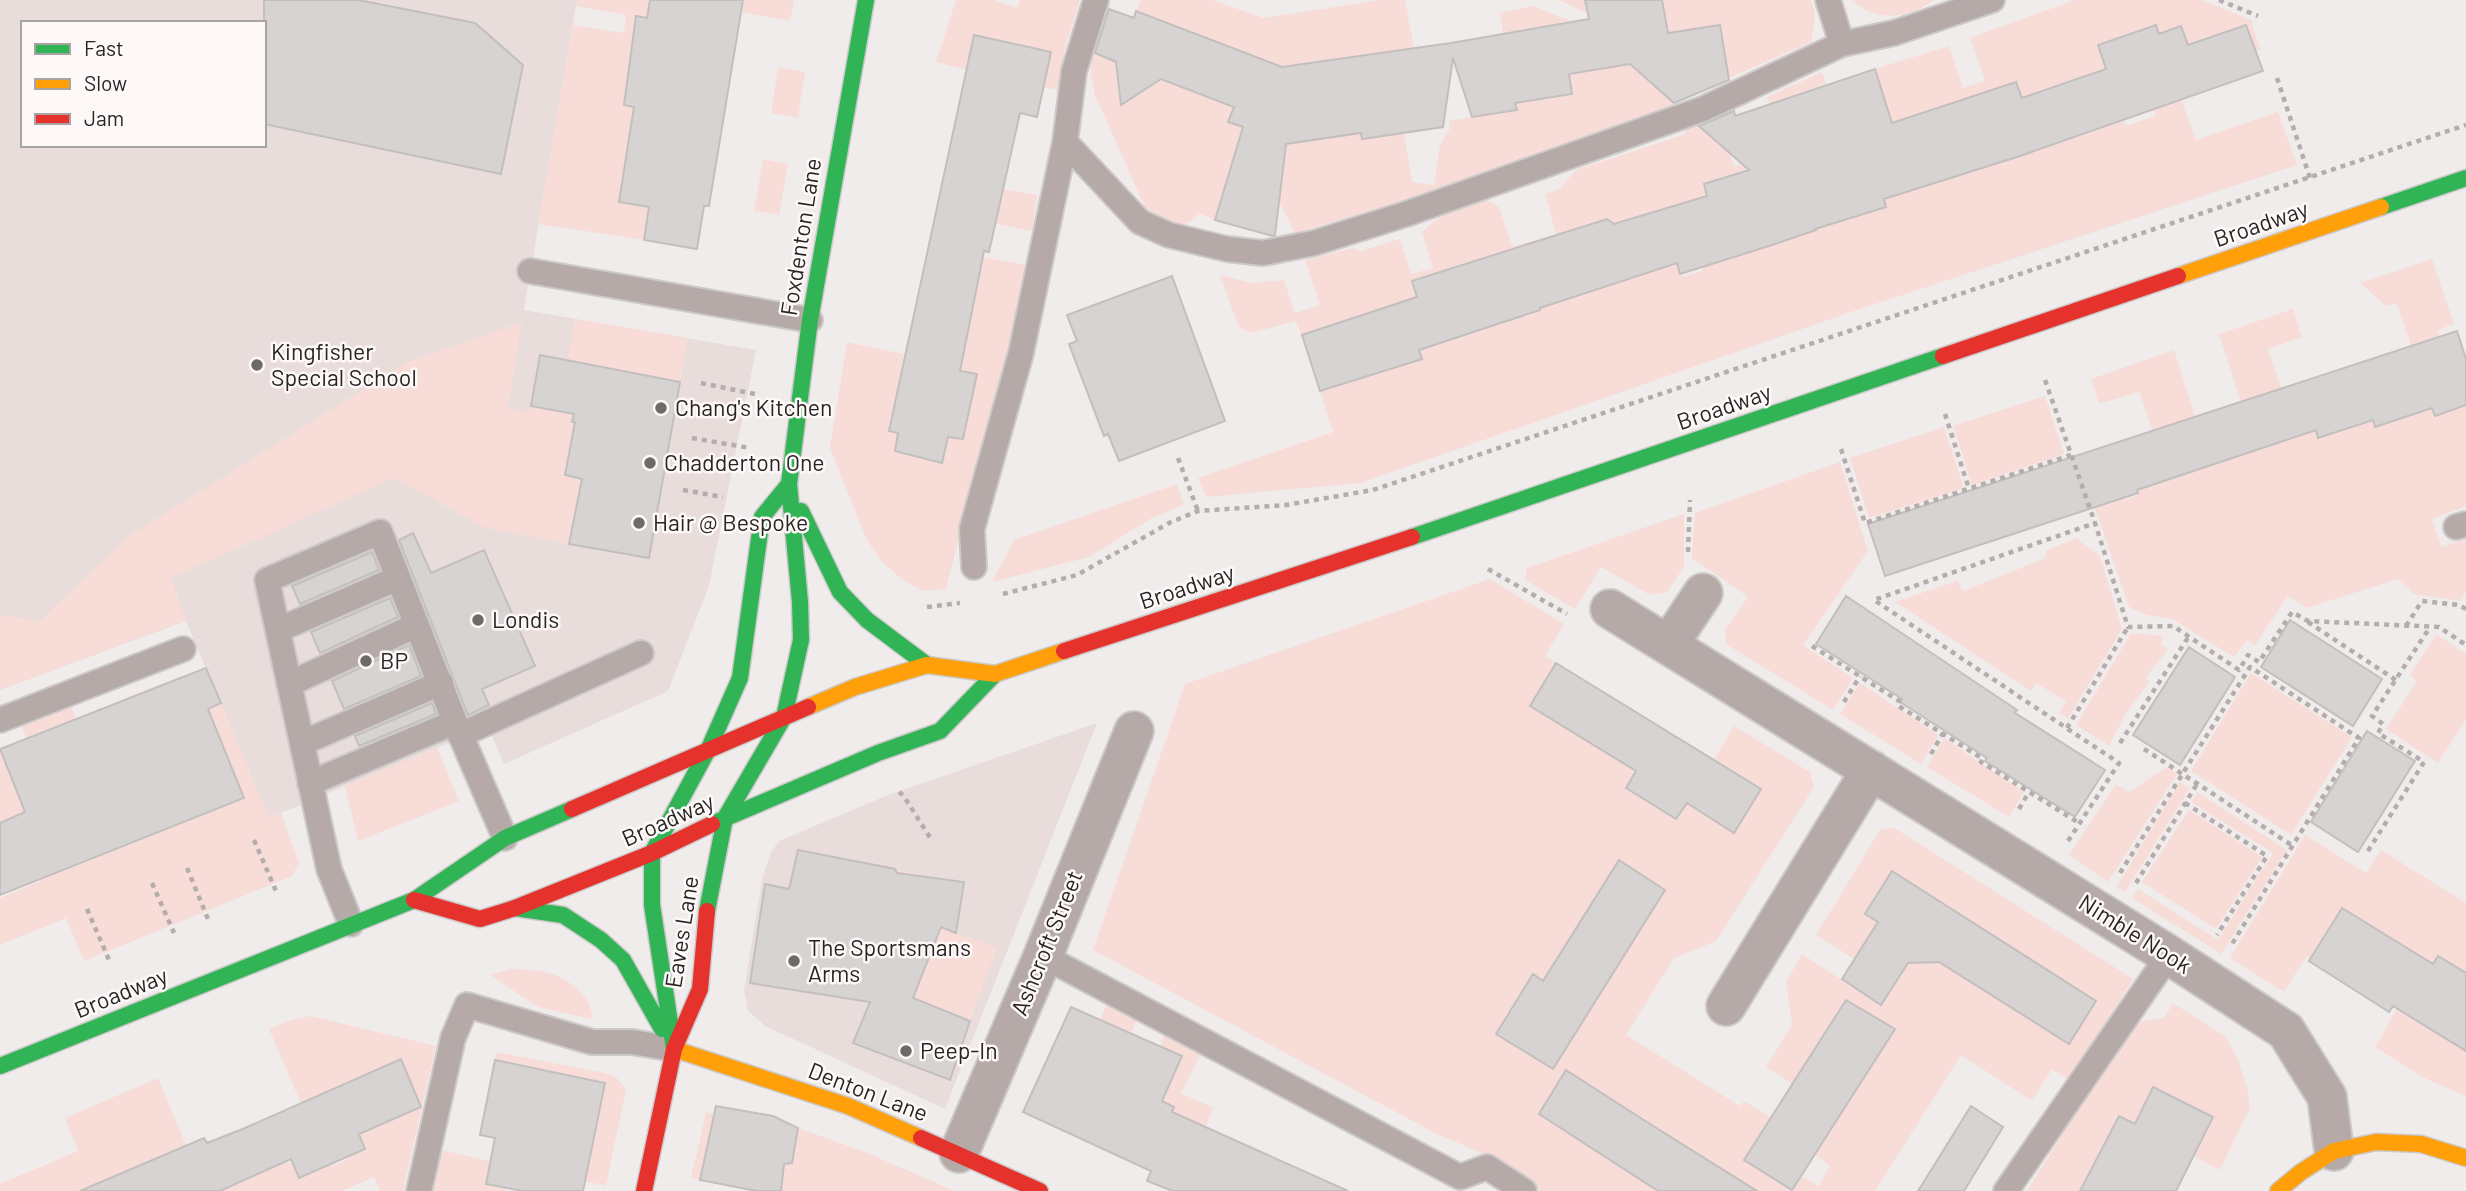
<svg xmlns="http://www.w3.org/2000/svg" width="2466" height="1191" font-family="Barlow,sans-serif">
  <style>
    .built { fill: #e8dddb; fill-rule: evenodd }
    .green { fill: #f7dcd8; fill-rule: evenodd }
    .building { fill: #d7d3d3; stroke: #c3bfbf; stroke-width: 2 }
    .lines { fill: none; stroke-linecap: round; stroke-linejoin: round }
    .lane-casing { stroke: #ccc9c9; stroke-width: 28 }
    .street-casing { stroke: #ccc9c9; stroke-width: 42 }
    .fast-casing { stroke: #ccc9c9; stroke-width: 19 }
    .slow-casing { stroke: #ccc9c9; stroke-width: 19 }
    .jam-casing { stroke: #ccc9c9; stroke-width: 19 }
    .path { stroke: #b5adac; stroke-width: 4.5; stroke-dasharray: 5 5; stroke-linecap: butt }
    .lane { stroke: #b5aaa8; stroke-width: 24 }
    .street { stroke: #b5aaa8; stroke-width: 38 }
    .fast { stroke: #30b455; stroke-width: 16 }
    .slow { stroke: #ff9f0a; stroke-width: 16 }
    .jam { stroke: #e5322d; stroke-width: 16 }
    .poi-dot { fill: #6e6a6a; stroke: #fef9f8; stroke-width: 2.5 }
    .labels { text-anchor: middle; stroke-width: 5; stroke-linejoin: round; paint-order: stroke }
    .street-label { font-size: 23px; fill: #272424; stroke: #fef9f8 }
    .poi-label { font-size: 23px; fill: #272424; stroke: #fef9f8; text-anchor: start }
  </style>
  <rect width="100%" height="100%" fill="#f1ecec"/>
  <path class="built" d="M0,0H577L524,310L756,350L709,586L668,691L504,764L488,727L269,818L186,621L0,690ZM23,23H264V145H23Z
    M1097,723L945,1109L765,1026L748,1011L744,990L762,880L770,854L779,841L888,795Z"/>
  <path class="green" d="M577,0H650L649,10L739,25L737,44L663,31L626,86L624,105L715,119L714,135L631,123L628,147L652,150L619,202L649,207L644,240L538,224L573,25L624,33L626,15L576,6Z
    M744,0H794L790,21L741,12Z
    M956,0H994L1017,8L1020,0H1080L1065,47L1058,90L1026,84L1034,48L974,35L967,70L936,62Z
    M1141,0H1212L1264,18L1380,0H1405L1414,48L1282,67L1294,143L1354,134L1350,107L1404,133L1412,182L1434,185L1440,145L1450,128L1449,121L1516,110L1512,85L1595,69L1564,24L1503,34L1500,13L1533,6L1589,28L1679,108C1552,152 1425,196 1295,233L1279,202L1284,160L1215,220L1199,213C1180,234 1169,223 1147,212L1095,95L1091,77L1090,51L1122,65C1117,78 1117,82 1126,92C1142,93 1146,90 1152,76L1234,107L1229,122L1255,131L1204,37L1136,11Z
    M1558,0H1585L1588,14L1662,0H1811C1817,14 1814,27 1811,42L1729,78L1720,25L1639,36Z
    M1852,0H1935C1907,18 1878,24 1852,0Z
    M2075,0H2201L2251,20L2260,49L2232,59L2222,33L2188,45L2181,26L2159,34L2156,25L2098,45L2106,69L2022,98L2016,82L1998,88L2020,156L2124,121L2126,126L2156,116L2154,109L2181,99L2196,140L2278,112L2297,165L1851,312L1360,483L1206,497L1198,478L1333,432L1320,391L1422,358L1403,302L1314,330L1315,336L1303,340L1296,321L1251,333L1238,326L1220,275L1251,283L1284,280L1295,313L1320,305L1305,260L1353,248L1361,251L1400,239L1411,274L1433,268L1422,233C1438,213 1464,208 1487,200L1499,207L1512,247L1556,234L1545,194L1559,189L1576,170L1686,134L1685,129L1718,118L1734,167L1783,150L1767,97L1822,72L1840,129L1864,122L1850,77L1855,75L1870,120L1889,115L1875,69L1949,46L1963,88L1985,81L1970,38ZM1931,111L1936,128L1977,114L1993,163L1904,192L1883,126ZM1861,131L1886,207L1866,213L1864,208L1814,224L1816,231L1793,237L1770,159L1789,154L1791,160L1819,151L1818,145ZM1748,170L1772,245L1751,252L1748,245L1699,260L1703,271L1682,277L1660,210L1707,196L1704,184ZM1607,219L1614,224L1617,231L1640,224L1655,270L1563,300L1549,254L1596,238L1593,230L1597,222ZM1524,255L1540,310L1445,341L1424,277L1445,271L1448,280Z
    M778,67L805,72L798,118L771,113Z
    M763,159L788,164L779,215L754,211Z
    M1001,189L1037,195L1032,231L993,223Z
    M983,257L1025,265L1010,350L975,474L946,589L924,591L904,581L880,560L866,538L830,448L847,342L904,354L889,431L963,439L976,374L960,371L967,342L918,331L921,319L969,328Z
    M2432,259L2454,324L2438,330L2439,337L2411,346L2397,303L2386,306L2360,283Z
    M2293,309L2302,337L2268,349L2282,390L2241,403L2219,334Z
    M575,319L688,338L680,382L583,364L572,421L587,425L582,453L569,451L565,475L582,479L569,544L486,528L394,478L171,578L186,620L0,690V615L40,621L127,537L407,362L522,322L508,408L529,412L531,406L558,411Z
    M2174,350L2195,417L2153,432L2139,392L2099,404L2091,379Z
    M2045,396L2064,454L1972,485L1953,426Z
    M2430,402L2435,416L2466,405V506L2432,519L2441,547L2466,539V590L2460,601L2414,594L2398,579L2307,608L2288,596L2255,645L2247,640L2234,657L2172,619L2146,615L2129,607L2080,465L2118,483L2125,500L2138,495L2137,490L2316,429L2319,438L2366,422L2370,412L2376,427L2414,414Z
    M1944,427L1964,488L1869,518L1850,458Z
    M1840,462L1868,551L1803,645L1853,678L1833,710L1726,644L1725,630L1748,597L1692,558L1695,513Z
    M1177,484L1184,505L1152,518L1089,557L992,582L1014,540Z
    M1684,514V567L1667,592L1650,595L1601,567L1575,609L1525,580L1527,568Z
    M2076,538L2100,556L2122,629L2068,718L2059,713L2066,701L2036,683L2031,691L1895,602L1957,581L1963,591L2045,558L2047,550Z
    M1490,579L1564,624L1545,656L1556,663L1530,706L1637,771L1626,788L1676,819L1687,803L1761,789L1714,759L1734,726L1810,772L1814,787L1716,941L1674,958L1626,1035L1740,1106L1744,1101L1772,1118L1746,1161L1792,1190L1801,1176L1818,1186L1830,1166L1815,1155L1894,1029L1847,1000L1793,1084L1766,1067L1792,1025L1786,982L1802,954L1880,1005L1894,984L1816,935L1880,830L1893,827L2133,979L2070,1081L2052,1069L2032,1101L1961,1055L1875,1191H1755L1566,1070L1539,1114L1658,1191H1541L1486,1155L1437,1134L1093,950L1185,684ZM1622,862L1665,890L1565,1048L1538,1032L1525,1052L1496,1034L1533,975L1543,981ZM1892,871L2095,1002L2070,1043L1865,914Z
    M2131,633L2163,636L2161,645L2168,649L2146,677L2149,682L2125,715L2109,746L2076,725Z
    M2436,634L2466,654V719L2438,763L2386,729L2417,681L2410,675Z
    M2251,673L2352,737L2291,835L2191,771Z
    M183,675L198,713L221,703L269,818L281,813L299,863L292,876L84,961L66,918L0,945V898L41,881L15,817L0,823V749L14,786L40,776L21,725L71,706L92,755L112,747L97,709L101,707L119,751L143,741L125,698ZM218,734L244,798L160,832L157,826L198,742ZM139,833L141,840L57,873L55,867Z
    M1860,683L1938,735L1921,764L1840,714Z
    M1944,738L2024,792L2009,817L1927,767Z
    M437,748L459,801L358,841L345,786Z
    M2167,767L2177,774L2108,882L2069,855L2116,784L2129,792Z
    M2180,782L2190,788L2125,892L2117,886Z
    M2197,792L2287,850L2221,954L2132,898L2138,889L2218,940L2273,853L2191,802Z
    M2189,810L2262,857L2216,929L2142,882Z
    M2305,835L2366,873L2381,850L2466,903V973L2438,956L2403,1012L2466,1051V1096L2424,1078L2375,1047L2397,1009L2306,957L2284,992L2230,958Z
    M895,869L940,879L934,925L997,948L970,1021L913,998L923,972L907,966L881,939Z
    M511,969C522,970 534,970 545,972C566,976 594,997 592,1019L538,1007L490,975Z
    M2173,1003L2226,1037L2238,1059L2247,1087L2250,1108L2220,1170L2119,1115L2110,1133L2127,1142L2099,1191H2027L2132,1023L2164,1018Z
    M1107,1004L1137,1019L1112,1079L1093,1036Z
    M310,1016L436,1046L403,1191H380L374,1177L342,1191H220C255,1176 294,1149 333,1166L346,1160L350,1152L345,1140L420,1107L401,1059L310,1099L311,1102L302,1106L269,1029L291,1020Z
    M1166,1032L1202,1051L1181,1093L1214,1108L1205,1127L1175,1113L1151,1172L1146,1169L1174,1107L1162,1101L1182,1056L1160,1046Z
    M497,1052L605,1073L616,1077L626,1089L606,1186L585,1181L605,1083L495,1060Z
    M158,1078L189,1152L176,1150L119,1174L126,1191H0V1184L78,1151L65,1118Z
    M706,1112L714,1115L700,1180L691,1178Z
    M798,1128L865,1152L955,1191H781L784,1164L792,1163Z
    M441,1150L490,1161L486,1184L506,1188L505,1191H433Z"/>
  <path class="building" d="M264,0H358L475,23L523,65L501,174L264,124Z
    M650,0H743L709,206H704L697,249L644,240L649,207L619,202L634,107L624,105L636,16L647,18Z
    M1585,0H1662L1668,33L1720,25L1729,80L1674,103L1630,64L1569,74L1572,94L1515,103L1517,110L1472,117L1453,58L1443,127L1362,139L1361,133L1286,144L1275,235L1273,236L1215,220L1243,127L1228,122L1234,107L1161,79L1121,105L1116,62L1095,53L1109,9L1134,18L1136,11L1282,67L1451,43L1589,19Z
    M2156,25L2159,34L2181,26L2188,45L2246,25L2263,71L2020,156L1884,199L1886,207L1815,229L1816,230L1772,245L1680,274L1677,263L1540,308V310L1419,350L1422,359L1320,391L1302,335L1417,297L1412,281L1607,219L1614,224L1707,196L1704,184L1749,170L1699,126L1734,111L1735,116L1875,69L1892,123L2016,82L2022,98L2106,69L2098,45Z
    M974,35L1051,52L1037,117L1020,113L989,252L984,251L960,371L977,374L963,439L948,437L942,463L895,451L898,433L889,431Z
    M1172,276L1225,421L1119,461L1108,434L1104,436L1069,344L1077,341L1067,315Z
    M2457,331L2466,359V405L2435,416L2432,408L2375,427L2373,420L2318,438L2316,430L2137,490L2138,493L1885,576L1868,524Z
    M540,355L680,382L649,558L569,544L582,479L565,475L575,422H572L574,414L531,406Z
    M413,533L431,573L484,550L535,666L482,689L489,705L468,715L399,540Z
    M372,552L379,570L300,604L292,586Z
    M1846,596L2017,710L2015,713L2105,770L2075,817L1985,761L1987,758L1900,702L1902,699L1816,644Z
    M390,598L398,617L320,653L311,632Z
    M2290,620L2382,679L2353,726L2261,667Z
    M409,645L421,676L344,709L332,681Z
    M2189,647L2235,677L2180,765L2133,735Z
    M1556,663L1761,789L1734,833L1687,803L1676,819L1626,788L1636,771L1530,706Z
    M206,668L221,703L208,709L244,798L0,895V823L25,812L0,749Z
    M432,703L436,714L359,746L355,736Z
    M2367,731L2415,761L2358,852L2311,822Z
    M798,850L895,869L897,873L964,882L956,933L941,927L913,998L970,1021L950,1080L853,1043L870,1002L750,983L765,884L789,889Z
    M1619,860L1665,890L1553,1069L1496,1034L1533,974L1543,981Z
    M1892,871L2096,1001L2069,1044L1939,962L1908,963L1881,1005L1842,979L1878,922L1865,914Z
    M2342,908L2433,964L2438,956L2466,973V1051L2393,1006L2389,1012L2309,961Z
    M1846,1000L1895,1029L1792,1190L1744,1160Z
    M1071,1007L1182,1056L1162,1101L1174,1107L1172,1112L1348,1191H1173L1147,1181L1151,1171L1023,1112Z
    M401,1059L421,1107L359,1134L365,1149L299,1178L291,1159L220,1191H80L204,1138L207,1143L245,1128Z
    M495,1060L605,1083L583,1191H523L486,1184L495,1138L480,1135Z
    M1566,1070L1650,1124L1757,1191H1658L1539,1114Z
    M2153,1087L2213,1117L2176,1191H2080L2119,1116L2135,1124Z
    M716,1106L773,1116L798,1128L792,1163L784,1164L781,1191H757L700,1180Z
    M1971,1106L2003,1127L1964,1191H1918Z"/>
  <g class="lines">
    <defs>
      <path id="lane" d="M1828,0L1842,44L1894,33L1992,0
        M1065,142L1140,222L1169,235L1227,249L1263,253L1314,243L1406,214L1703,109L1842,44
        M530,271L810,320
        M2456,527L2466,524
        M974,567L972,529L1021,353L1065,142L1074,71L1096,0
        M278,630L398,578
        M289,684L417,625
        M0,720L183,649
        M460,735L641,653
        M302,743L441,683
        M310,783L455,722
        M351,924L329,869L267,580L380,532L455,722L505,838
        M1043,956L1460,1177L1487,1167L1524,1191
        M419,1191L453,1038L467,1005L592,1042H632L674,1049
        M2006,1191L2169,955"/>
      <path id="street" d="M1610,609L2169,955L2286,1031L2327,1097L2334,1151
        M1669,644L1703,593
        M1726,1006L1871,770
        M959,1153L1043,956L1134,731"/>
      <path id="fast" d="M2381,207L2466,178
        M801,511L840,592L867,620L927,665
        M1412,537L1943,356
        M712,824L878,753L940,731L995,674
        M515,908L563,915L601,940L623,960L662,1029
        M707,911L725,818L784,717L801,640L800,602L789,484L810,320L866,0
        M674,1049L652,905V853L709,748L740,678L762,517L789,484
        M0,1066L414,900L505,838L572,809"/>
      <path id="slow" d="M2178,276L2381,207
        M808,707L855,687L927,665L995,674L1064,651
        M674,1049L848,1106L921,1138
        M2278,1191L2301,1172L2334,1151L2376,1142L2421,1144L2466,1158"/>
      <path id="jam" d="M1943,356L2178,276
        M1064,651L1412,537
        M572,809L808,707
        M414,900L480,919L515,908L652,853L712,824
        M921,1138L1040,1191
        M644,1191L674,1049L700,989L707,911"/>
    </defs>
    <use href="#lane" class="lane-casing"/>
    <use href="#street" class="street-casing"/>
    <use href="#fast" class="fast-casing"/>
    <use href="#slow" class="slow-casing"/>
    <use href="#jam" class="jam-casing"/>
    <path class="path" d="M2219,0L2258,16
      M2277,78L2310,178
      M2045,380L2095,523L2128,627L2173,626L2239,670L2248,655L2259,662L2292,612L2308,621L2439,627L2466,645
      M701,383L755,394
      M1945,414L1969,489
      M692,438L750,448
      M1841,449L1865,523L2071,455
      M1178,458L1198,511
      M683,490L723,497
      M1688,552L1690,500
      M1488,569L1567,614
      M1003,594L1077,575L1171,522L1198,511L1286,505L1373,490L2466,125
      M927,607L960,603
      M2308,622L2396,680
      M2406,626L2422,601L2459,605L2466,609
      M1812,646L1899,701L1897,705L1983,759L1981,762L2079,823
      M1844,702L1860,676
      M2067,728L2128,627
      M2120,743L2189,636
      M2144,749L2293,846
      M1931,754L1943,733
      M899,792L903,795L931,839
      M2185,803L2267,856L2217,935
      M2019,809L2029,792
      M254,840L276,891
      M2068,841L2119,763L1874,600L2095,523
      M2368,851L2424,762L2378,733L2383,724L2372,716L2430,627
      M187,868L208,919
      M2120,873L2250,667L2359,738L2232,944
      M152,883L174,933
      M2136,883L2197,784
      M87,909L109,960"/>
    <use href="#lane" class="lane"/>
    <use href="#street" class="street"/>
    <use href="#fast" class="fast"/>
    <use href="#slow" class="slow"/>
    <use href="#jam" class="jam"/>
  </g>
  <g class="poi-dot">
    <circle cx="257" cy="365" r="7"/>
    <circle cx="661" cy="408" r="7"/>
    <circle cx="650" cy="463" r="7"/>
    <circle cx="639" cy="523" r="7"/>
    <circle cx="478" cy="620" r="7"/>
    <circle cx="366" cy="661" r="7"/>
    <circle cx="794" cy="961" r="7"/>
    <circle cx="906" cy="1051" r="7"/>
  </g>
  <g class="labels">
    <g class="street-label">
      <text transform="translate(2261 224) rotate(-19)" y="8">Broadway</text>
      <text transform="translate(801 237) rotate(-81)" y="8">Foxdenton Lane</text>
      <text transform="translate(1724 407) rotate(-19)" y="8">Broadway</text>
      <text transform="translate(1187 587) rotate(-18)" y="8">Broadway</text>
      <text transform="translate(668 820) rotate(-24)" y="8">Broadway</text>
      <text transform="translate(682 932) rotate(-81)" y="8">Eaves Lane</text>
      <text transform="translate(2135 934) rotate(32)" y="8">Nimble Nook</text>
      <text transform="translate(1047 943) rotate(-68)" y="8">Ashcroft Street</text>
      <text transform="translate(121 993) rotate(-22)" y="8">Broadway</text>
      <text transform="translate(868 1092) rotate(21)" y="8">Denton Lane</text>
    </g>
    <g class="poi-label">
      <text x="271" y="360">Kingfisher<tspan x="271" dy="26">Special School</tspan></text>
      <text x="675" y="416">Chang's Kitchen</text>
      <text x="664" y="471">Chadderton One</text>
      <text x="653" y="531">Hair @ Bespoke</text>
      <text x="492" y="628">Londis</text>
      <text x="380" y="669">BP</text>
      <text x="808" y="956">The Sportsmans<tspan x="808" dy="26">Arms</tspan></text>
      <text x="920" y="1059">Peep-In</text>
    </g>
  </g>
  <rect x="21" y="21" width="245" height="126" fill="#fef9f8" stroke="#a8a4a3" stroke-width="2"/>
  <rect x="35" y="44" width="35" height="10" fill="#30b455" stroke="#a8a4a3" stroke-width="2"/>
  <text x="84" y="56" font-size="21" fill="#272424">Fast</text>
  <rect x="35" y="79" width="35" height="10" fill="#ff9f0a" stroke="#a8a4a3" stroke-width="2"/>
  <text x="84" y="91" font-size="21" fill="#272424">Slow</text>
  <rect x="35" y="114" width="35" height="10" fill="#e5322d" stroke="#a8a4a3" stroke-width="2"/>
  <text x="84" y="126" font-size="21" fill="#272424">Jam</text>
</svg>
